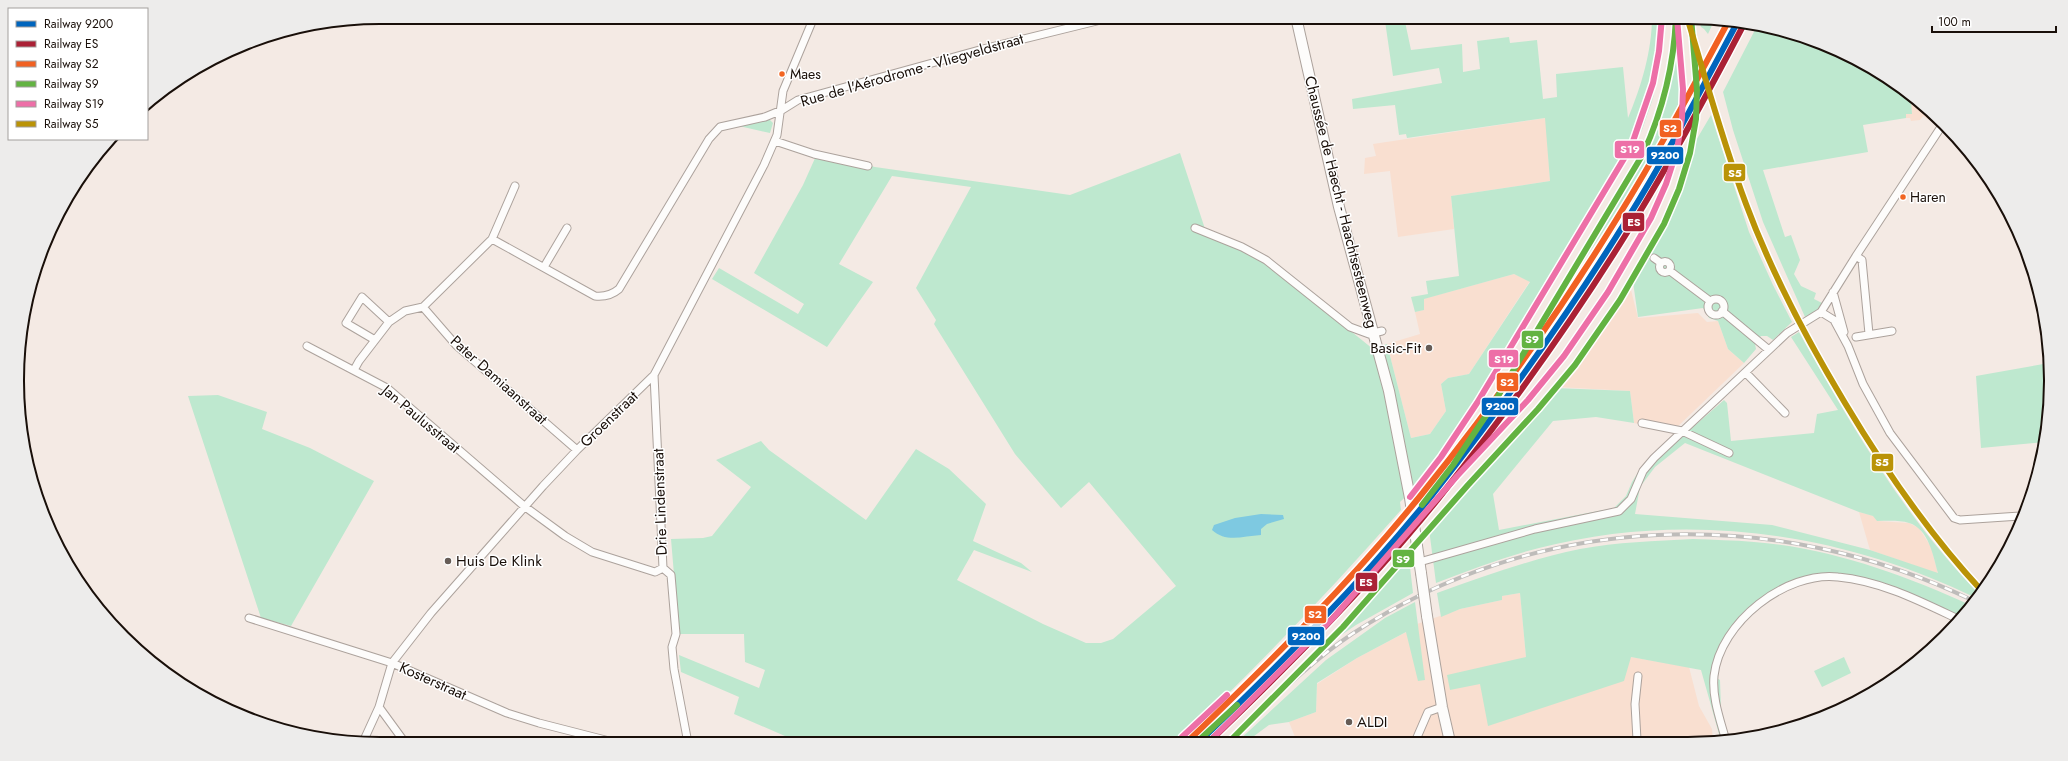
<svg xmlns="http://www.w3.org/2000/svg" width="2068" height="761" font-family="Jost,sans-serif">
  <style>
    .built { fill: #f9dfd0 }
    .green { fill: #bee8cf; fill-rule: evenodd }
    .water { fill: #7ec9e1 }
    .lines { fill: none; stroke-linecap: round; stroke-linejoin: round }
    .street-casing { stroke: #aca29c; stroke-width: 9 }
    .secondary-casing { stroke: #aca29c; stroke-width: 12 }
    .street { stroke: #fdfcfb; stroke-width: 7 }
    .secondary { stroke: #fdfcfb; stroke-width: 10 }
    .rail-casing { stroke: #bebcba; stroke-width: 4 }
    .rail { stroke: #fff; stroke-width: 2.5; stroke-dasharray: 8; stroke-linecap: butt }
    .secondary-bridge-casing { stroke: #aca29c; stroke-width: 12; stroke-linecap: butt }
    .secondary-bridge { stroke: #fdfcfb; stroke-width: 10 }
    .rail-1-casing { stroke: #fff; stroke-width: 9 }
    .rail-2-casing { stroke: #fff; stroke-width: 9 }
    .rail-3-casing { stroke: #fff; stroke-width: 9 }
    .rail-4-casing { stroke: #fff; stroke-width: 9 }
    .rail-5-casing { stroke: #fff; stroke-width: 9 }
    .rail-6-casing { stroke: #fff; stroke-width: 9 }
    .rail-1 { stroke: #0065bd; stroke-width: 6 }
    .rail-2 { stroke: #aa2135; stroke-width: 6 }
    .rail-3 { stroke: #f16122; stroke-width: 6 }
    .rail-4 { stroke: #63b342; stroke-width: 6 }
    .rail-5 { stroke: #ed6fa7; stroke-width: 6 }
    .rail-6 { stroke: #ba9307; stroke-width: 6 }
    .bus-dot { fill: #f26522; stroke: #fff; stroke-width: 1.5 }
    .poi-dot { fill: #665c56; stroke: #fff; stroke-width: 1.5 }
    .labels { text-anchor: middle; stroke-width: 3; stroke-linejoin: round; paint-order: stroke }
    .bus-label { font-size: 14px; fill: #190f09; stroke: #fff; text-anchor: start }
    .street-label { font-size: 15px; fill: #190f09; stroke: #fff }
    .poi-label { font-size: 15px; fill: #190f09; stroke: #fff; text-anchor: start }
    .rim { fill: none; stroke: #190f09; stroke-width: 2 }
    .line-badge { stroke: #fff; stroke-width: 1.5 }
    .badge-label { font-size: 11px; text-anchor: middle; font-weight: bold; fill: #fff }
  </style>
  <rect width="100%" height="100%" fill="#f4eae4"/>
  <path class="built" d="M1906,90L1936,117L1933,122L1923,116L1920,120L1911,121L1910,118H1906L1905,114H1912L1910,100H1907Z
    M1546,118L1550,181L1451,196L1454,229L1398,237L1390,171L1364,174L1365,158L1376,156L1373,144Z
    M1514,274L1530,281L1469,374L1448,378L1441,384L1446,411L1430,434L1411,438L1387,344L1420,334L1415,312L1424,310L1423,299Z
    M1629,282L1638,318L1698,313L1707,322L1718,321L1728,349L1744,363L1673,431L1634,423L1630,391L1557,387Z
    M1859,512L1874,516L1877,521L1909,523L1919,528L1931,547L1938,574L1870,550Z
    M1520,593L1526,657L1480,684L1631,657L1689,667L1699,706L1712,729L1713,741L1297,742L1289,722L1316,712L1317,684L1357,658L1412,629L1417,624L1460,609L1502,600V596Z"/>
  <path class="green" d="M1404,17L1411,50L1462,44L1463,72L1480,69L1477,41L1509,37L1510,43L1537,40L1543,99L1557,97L1556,74L1623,67L1628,118C1641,87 1652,51 1652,17H1665L1662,58L1653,98L1642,130L1622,169L1547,289L1497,377L1434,470L1400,502L1401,510C1330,591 1256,668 1178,742L801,743L734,714L739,697L681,672L679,655L759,688L765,670L745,662L744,634H679L671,539L703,538L712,536L751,487L716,460L761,441L769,450L866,520L916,449L949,469L986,504L973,541L1021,563L1032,572L974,550L957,580L1043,624L1086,643H1101L1113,639L1176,586L1089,482L1061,508L1015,454L934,324L936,320L916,288L971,187L892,176L839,264L873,282L827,347L712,279L719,268L798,314L804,304L754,273L803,185L816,156L827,155L875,167L1070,195L1180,153L1207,235L1234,245L1265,262L1373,349L1387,344L1411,438L1430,434L1446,411L1441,384L1448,378L1469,374L1530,282L1514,274L1424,299V310L1415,312L1411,297L1428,294L1426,281L1459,276L1451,196L1550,181L1545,118L1407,138L1406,134L1399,135L1395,105L1353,109L1352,99L1442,83L1439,68L1393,76L1385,21Z
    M1674,17H1679L1680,27L1687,89L1653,152L1621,205L1500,387L1499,386L1618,193C1653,135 1672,86 1674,17Z
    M1698,18L1714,21L1708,34L1704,29L1701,27Z
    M1757,26L1782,29L1848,55L1906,90L1907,100H1911L1912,114H1906V118L1863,125L1868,152L1763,170L1785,237L1791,235L1800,260L1794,274L1801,286L1816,293L1814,299L1822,303L1817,310L1805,317L1763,222L1733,130L1723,92Z
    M1711,115L1749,232L1773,285L1792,322L1773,340L1767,336H1761L1755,344L1756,349L1744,363L1728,349L1718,321L1709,318L1703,308L1638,317L1632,275L1665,219L1676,193L1688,154Z
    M769,119L773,123L770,133L739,126L738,123Z
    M1799,332C1850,424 1905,518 1979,594L1976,598C1842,532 1685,510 1539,548C1504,557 1470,570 1436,583L1429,529L1555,388L1630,391L1634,423L1596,417L1553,421L1493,494L1499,530L1614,508L1626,496L1632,482L1642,466L1656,451L1661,455L1724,400L1727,403L1731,441L1814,433L1817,414L1838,410L1791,337ZM1685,443L1859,512L1873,516L1877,521C1887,521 1900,520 1909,523C1929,529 1933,556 1938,573L1870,550L1772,525L1635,514L1640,487L1655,467Z
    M2049,363L2050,405L2044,442L1981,448L1976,376Z
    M218,395L267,412L262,429L310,448L374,481L291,626L261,618L188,396Z
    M1693,539C1713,540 1734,540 1754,542C1829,548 1902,574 1970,605L1959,618C1917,597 1861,566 1813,575C1802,576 1792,582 1782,586C1765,594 1750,604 1738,618C1725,635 1720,657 1713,676L1720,680L1721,710L1730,741H1721L1701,670L1631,657L1624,681L1488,726L1480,684L1450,690L1447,675L1526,657L1520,593L1502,596V600L1460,609L1441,617L1437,593C1484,576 1532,559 1580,549C1617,542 1655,541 1693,539Z
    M1408,550L1413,593L1356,625L1331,642Z
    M1415,602L1425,680L1418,681L1406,632L1357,658L1317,683L1316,712L1289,722L1269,725L1246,742H1237L1326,660L1385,618Z
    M1844,657L1851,673L1822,687L1814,671Z"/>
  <path class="water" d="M1261,514L1283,515L1284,519L1267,524L1261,529V535C1243,536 1226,543 1212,530L1214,525L1235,518Z"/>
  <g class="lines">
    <defs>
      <path id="street" d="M775,141L814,154L868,166
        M1195,228L1242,247L1266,260L1350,327L1369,334L1382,331
        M492,239L515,186
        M1856,256L1862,260L1869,334
        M1654,258L1661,263
        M1659.5 267a5.5 5.5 0 1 1 11 0a5.5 5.5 0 1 1-11 0Z
        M544,267L567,228
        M1670,271L1710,301
        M1833,292L1844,332
        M1708 307a8 8 0 1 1 16 0a8 8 0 1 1-16 0Z
        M423,307L456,345L577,450
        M1722,311L1769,350
        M1821,312L1834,320L1848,346L1863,384L1890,433L1954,518L1960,520L2020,516
        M1856,337L1892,331
        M375,340L346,323L362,297L389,322
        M307,346L387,388L524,506L565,536L592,552L655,572L663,568
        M354,370L359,361L389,322L405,311L423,307L492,239L595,296C605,297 612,295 619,289L709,139L720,127L765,117L782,110L798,100L983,49L1113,17
        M1746,373L1785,413
        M654,375L663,568L671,575L676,634L672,647L674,669L688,743
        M1642,423L1682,431L1729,453
        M1416,563L1535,529L1619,511L1631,499L1643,471L1654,458L1787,333L1821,312L1856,256L1943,124
        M249,618L392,663L507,713L539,723L617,743
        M379,707L406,744
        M1637,740L1635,704L1638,676
        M1726,741C1720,719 1712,698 1714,676C1720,622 1786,571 1838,577C1881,581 1920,601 1958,619
        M363,742L379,707L392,663L431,613L543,486L577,450L654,375L764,165L777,135L783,91L814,17
        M1415,742L1428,712L1442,707"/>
      <path id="secondary" d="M1296,17L1339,207L1389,391L1410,498L1421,573
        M1427,616L1442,707L1450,742"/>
    </defs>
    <use href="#street" class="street-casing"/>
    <use href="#secondary" class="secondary-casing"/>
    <use href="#street" class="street"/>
    <use href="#secondary" class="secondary"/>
    <defs>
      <path id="rail" d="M1228,742C1268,705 1306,665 1352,634C1538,511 1774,504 1974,601"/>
    </defs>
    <use href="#rail" class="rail-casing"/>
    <use href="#rail" class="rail"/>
    <defs>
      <path id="secondary-bridge" d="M1421,573L1427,616"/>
    </defs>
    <use href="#secondary-bridge" class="secondary-bridge-casing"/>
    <use href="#secondary-bridge" class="secondary-bridge"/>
    <defs>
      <path id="rail-1" d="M1199,742C1281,663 1361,583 1432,495C1502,407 1567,316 1626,221C1666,157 1701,90 1737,23"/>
      <path id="rail-2" d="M1209,742C1289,665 1368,586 1438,499C1508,411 1574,319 1633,223C1672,159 1708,93 1743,26"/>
      <path id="rail-3" d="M1187,742C1269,663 1350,583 1421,495C1492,407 1557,316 1616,220C1656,156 1692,89 1728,22"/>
      <path id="rail-4" d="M1422,505L1453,465L1489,411L1643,154C1663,110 1674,65 1676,17
        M1197,742L1237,705
        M1229,742L1343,627L1468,485L1538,409L1575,365L1620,300L1664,224L1679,189L1690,153L1696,119L1697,90L1691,17"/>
      <path id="rail-5" d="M1410,497L1441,457L1477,403L1631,147L1653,83L1659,51L1662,17
        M1182,737L1227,695
        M1214,737L1333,618L1457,476L1528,400L1564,356L1608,292L1651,218L1666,184L1677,150L1682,118L1683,89L1677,18"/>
      <path id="rail-6" d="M1687,17C1706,80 1723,143 1746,204C1772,274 1807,340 1845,403C1885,470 1929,534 1982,591"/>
    </defs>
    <use href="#rail-1" class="rail-1-casing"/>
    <use href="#rail-2" class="rail-2-casing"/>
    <use href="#rail-3" class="rail-3-casing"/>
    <use href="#rail-4" class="rail-4-casing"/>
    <use href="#rail-5" class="rail-5-casing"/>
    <use href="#rail-6" class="rail-6-casing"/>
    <use href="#rail-1" class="rail-1"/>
    <use href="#rail-2" class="rail-2"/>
    <use href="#rail-3" class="rail-3"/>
    <use href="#rail-4" class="rail-4"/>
    <use href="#rail-5" class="rail-5"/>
    <use href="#rail-6" class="rail-6"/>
  </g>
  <g class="bus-dot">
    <circle cx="782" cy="74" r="3.5"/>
    <circle cx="1903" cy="197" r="3.5"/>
  </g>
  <g class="poi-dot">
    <circle cx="1429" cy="348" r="4"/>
    <circle cx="448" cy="561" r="4"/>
    <circle cx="1349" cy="722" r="4"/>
  </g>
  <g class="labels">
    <g class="bus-label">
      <text x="790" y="79">Maes</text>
      <text x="1910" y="202">Haren</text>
    </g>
    <g class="street-label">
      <text transform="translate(912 70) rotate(-16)" y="5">Rue de l'Aérodrome - Vliegveldstraat</text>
      <text transform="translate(1341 202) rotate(76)" y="5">Chaussée de Haecht - Haachtsesteenweg</text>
      <text transform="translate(499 380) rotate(42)" y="5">Pater Damiaanstraat</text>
      <text transform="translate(421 419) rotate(40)" y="5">Jan Paulusstraat</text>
      <text transform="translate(609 419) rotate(-44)" y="5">Groenstraat</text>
      <text transform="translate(660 502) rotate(-92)" y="5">Drie Lindenstraat</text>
      <text transform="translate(433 681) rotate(24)" y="5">Kosterstraat</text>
    </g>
    <g class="poi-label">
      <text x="1421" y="353" text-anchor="end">Basic-Fit</text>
      <text x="456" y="566">Huis De Klink</text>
      <text x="1357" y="727">ALDI</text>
    </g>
  </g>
  <path d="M0 0H2068V761H0ZM380 24H1688A356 356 0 0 1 2044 380V381A356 356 0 0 1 1688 737H380A356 356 0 0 1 24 381V380A356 356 0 0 1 380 24Z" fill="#edeceb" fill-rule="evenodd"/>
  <path class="rim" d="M380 24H1688A356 356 0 0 1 2044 380V381A356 356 0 0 1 1688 737H380A356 356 0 0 1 24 381V380A356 356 0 0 1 380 24Z"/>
  <g class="line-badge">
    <rect x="1659" y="119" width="23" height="19" rx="4" fill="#f16122"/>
    <rect x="1614" y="140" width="31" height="19" rx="4" fill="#ed6fa7"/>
    <rect x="1646" y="146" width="38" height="19" rx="4" fill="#0065bd"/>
    <rect x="1723" y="163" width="23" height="19" rx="4" fill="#ba9307"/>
    <rect x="1622" y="212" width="23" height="20" rx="4" fill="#aa2135"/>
    <rect x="1521" y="330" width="23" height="19" rx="4" fill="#63b342"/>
    <rect x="1488" y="349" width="31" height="19" rx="4" fill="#ed6fa7"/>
    <rect x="1496" y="372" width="23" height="20" rx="4" fill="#f16122"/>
    <rect x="1481" y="397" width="38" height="19" rx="4" fill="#0065bd"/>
    <rect x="1871" y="453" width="23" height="19" rx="4" fill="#ba9307"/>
    <rect x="1392" y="549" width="23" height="19" rx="4" fill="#63b342"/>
    <rect x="1355" y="572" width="23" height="20" rx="4" fill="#aa2135"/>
    <rect x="1304" y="605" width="23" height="19" rx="4" fill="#f16122"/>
    <rect x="1287" y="626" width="38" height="20" rx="4" fill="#0065bd"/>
  </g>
  <g class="badge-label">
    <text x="1670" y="132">S2</text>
    <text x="1630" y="153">S19</text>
    <text x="1665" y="159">9200</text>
    <text x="1735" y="177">S5</text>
    <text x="1634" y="226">ES</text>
    <text x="1532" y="343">S9</text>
    <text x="1504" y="363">S19</text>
    <text x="1507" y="386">S2</text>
    <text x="1500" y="410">9200</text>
    <text x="1882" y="466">S5</text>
    <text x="1403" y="563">S9</text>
    <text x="1366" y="586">ES</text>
    <text x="1315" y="618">S2</text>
    <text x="1306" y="640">9200</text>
  </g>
  <rect x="8" y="8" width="140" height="132" fill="#ffffff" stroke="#a39f9d"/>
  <rect x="16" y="21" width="20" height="6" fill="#0065bd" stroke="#a39f9d"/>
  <text x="44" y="28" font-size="12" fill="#190f09">Railway 9200</text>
  <rect x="16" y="41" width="20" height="6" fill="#aa2135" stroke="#a39f9d"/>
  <text x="44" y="48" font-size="12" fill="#190f09">Railway ES</text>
  <rect x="16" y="61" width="20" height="6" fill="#f16122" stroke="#a39f9d"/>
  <text x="44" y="68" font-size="12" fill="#190f09">Railway S2</text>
  <rect x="16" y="81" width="20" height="6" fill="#63b342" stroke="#a39f9d"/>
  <text x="44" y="88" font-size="12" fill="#190f09">Railway S9</text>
  <rect x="16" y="101" width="20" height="6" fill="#ed6fa7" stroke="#a39f9d"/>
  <text x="44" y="108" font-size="12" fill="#190f09">Railway S19</text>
  <rect x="16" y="121" width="20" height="6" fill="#ba9307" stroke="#a39f9d"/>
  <text x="44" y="128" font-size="12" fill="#190f09">Railway S5</text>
  <path d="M1932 26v6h124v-6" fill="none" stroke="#190f09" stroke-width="2"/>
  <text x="1938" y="26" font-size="12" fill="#190f09" stroke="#ffffff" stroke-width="3" paint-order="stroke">100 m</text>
</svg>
